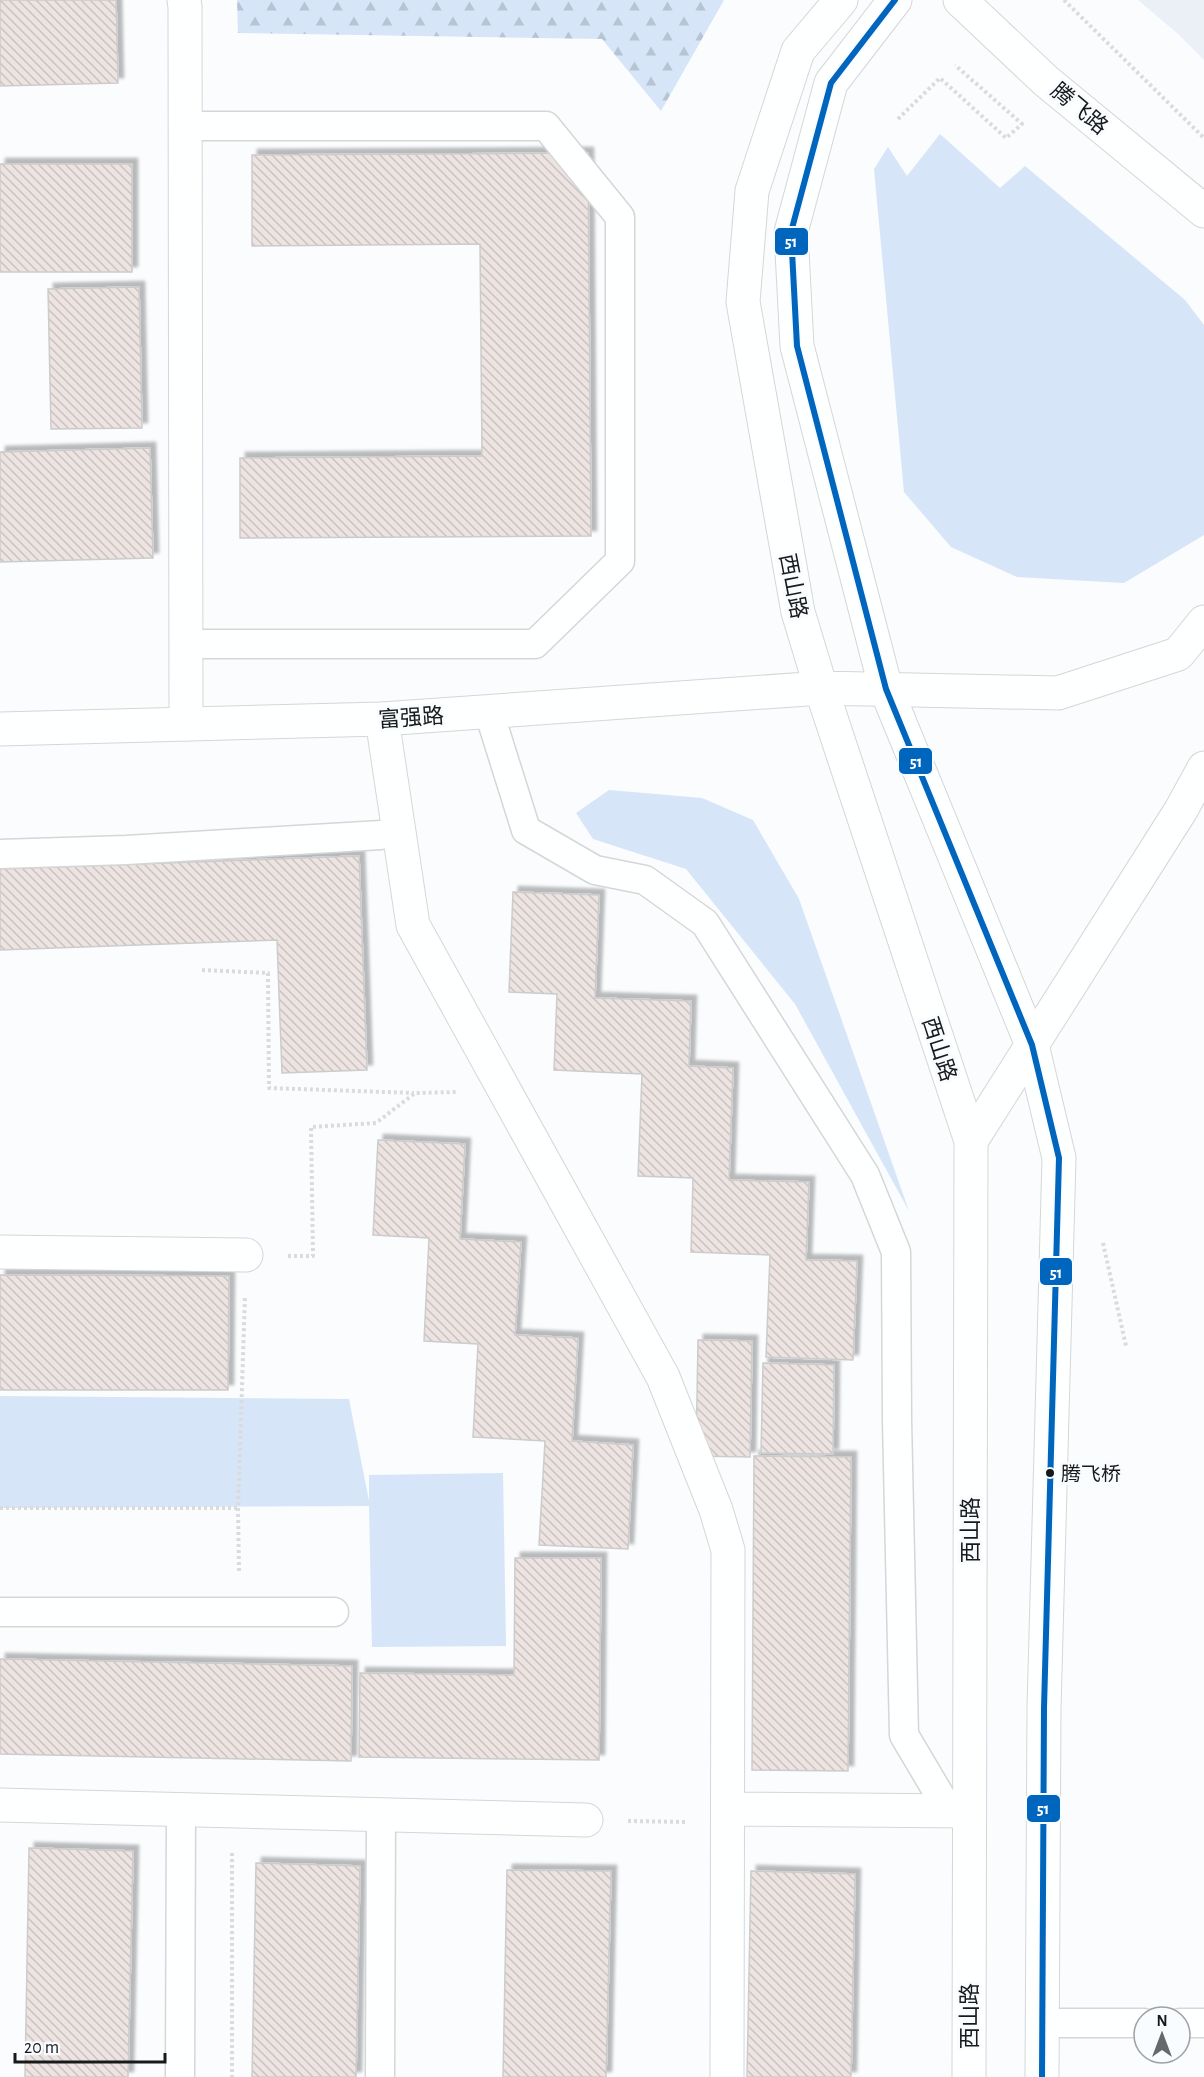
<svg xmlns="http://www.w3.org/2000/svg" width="1204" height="2077" font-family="'Alegreya Sans','Noto Sans SC',sans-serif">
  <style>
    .built { fill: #eaf0f6 }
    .green { fill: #d6e5f7 }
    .forest { fill: url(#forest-firs) }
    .building { fill: url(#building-back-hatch); stroke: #ccc; stroke-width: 1.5; filter: url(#shadow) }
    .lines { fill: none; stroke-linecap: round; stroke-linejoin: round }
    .lane-casing { stroke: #d5d6d8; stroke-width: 31 }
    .street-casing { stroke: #d5d6d8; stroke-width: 35 }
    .secondary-casing { stroke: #d5d6d8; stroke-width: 35 }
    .path { stroke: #dbdbdb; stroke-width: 4; stroke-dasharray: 3 3; stroke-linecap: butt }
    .lane { stroke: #feffff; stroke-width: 28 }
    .street { stroke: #feffff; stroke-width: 33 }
    .secondary { stroke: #feffff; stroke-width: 33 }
    .bus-1-casing { stroke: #f9fcff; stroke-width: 10 }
    .bus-1 { stroke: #0065bd; stroke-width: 6 }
    .bus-dot { fill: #18191b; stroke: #f9fcff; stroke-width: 2 }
    .labels { text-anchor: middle; stroke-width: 6; stroke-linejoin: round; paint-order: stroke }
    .bus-label { font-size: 20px; fill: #18191b; stroke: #f9fcff; text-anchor: start }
    .street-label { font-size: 22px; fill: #18191b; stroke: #f9fcff }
    .line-badge { stroke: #f9fcff; stroke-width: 2 }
    .badge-label { font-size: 16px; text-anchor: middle; font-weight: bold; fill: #fff }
  </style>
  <defs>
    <pattern id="forest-firs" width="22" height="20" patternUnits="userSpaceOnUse" patternTransform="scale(1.5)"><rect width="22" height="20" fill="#d6e5f7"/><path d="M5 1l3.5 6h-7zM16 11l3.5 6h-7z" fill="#b7c4d3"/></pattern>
    <pattern id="building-back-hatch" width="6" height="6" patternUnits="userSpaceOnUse" patternTransform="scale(1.5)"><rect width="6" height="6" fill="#ede4e2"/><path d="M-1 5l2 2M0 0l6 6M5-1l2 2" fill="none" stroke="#cac3c1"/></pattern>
    <filter id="shadow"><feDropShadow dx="5.5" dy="-5.5" stdDeviation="1.5" flood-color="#0004"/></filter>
  </defs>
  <rect width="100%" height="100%" fill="#fafcfe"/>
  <path class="built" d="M1138,0H1204V60L1177,33Z"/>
  <path class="green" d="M940,134L1000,188L1025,166L1185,300L1204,325V535L1124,583L1017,577L951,547L904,492L874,169L888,147L907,176Z
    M609,790L702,798L753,820L799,899L909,1211L795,1004L686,869L593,839L576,813Z
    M0,1396L349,1399L369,1501V1475L503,1473L506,1646L372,1647L369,1506L0,1508Z"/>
  <path class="forest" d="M237,0H724L661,111L602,39L238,33Z"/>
  <path class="building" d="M0,0H116L118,83L0,86Z
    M588,153L591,536L240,538V458L482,456L480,244L252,246V155Z
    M0,164H132V272H0Z
    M139,287L142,428L51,429L48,289Z
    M150,448L153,558L0,562V452Z
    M359,856L367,1070L282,1073L277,940L0,950V869Z
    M513,892L599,895L595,998L691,1001L689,1066L733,1068L729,1180L809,1182L806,1260L857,1261L853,1360L766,1357L770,1255L691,1252L693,1178L638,1176L642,1074L554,1070L557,994L509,992Z
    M378,1140L465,1144L460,1239L521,1242L515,1335L578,1338L572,1441L633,1445L628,1549L539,1545L545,1441L473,1437L478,1344L424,1341L429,1238L373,1235Z
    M0,1275L229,1276L228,1390H0Z
    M698,1340L752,1341L750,1457L696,1456Z
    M763,1363L834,1365L833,1454L761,1453Z
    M754,1456L851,1457L848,1771L752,1770Z
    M515,1558H601L599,1760L359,1757L360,1673L514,1675Z
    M0,1659L352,1666L351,1761L0,1754Z
    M29,1848L133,1851L128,2077H25Z
    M256,1863L360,1866L356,2077H252Z
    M507,1870L611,1871L606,2077H503Z
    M751,1871L855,1874L851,2077H747Z"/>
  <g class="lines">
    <defs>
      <path id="lane" d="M185,126H546L620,217V561L535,644H186
        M489,712L526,830L595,870L645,880L705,923L865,1175L896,1252L897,1420L904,1735L949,1811
        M0,854L126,850L381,835
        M0,1612H334
        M1042,2023H1144
        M1180,2023H1204
        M180,2077L181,1810
        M380,2077L381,1815"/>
      <path id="street" d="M184,0L185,7L186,724
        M382,719L413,925L663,1377L716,1510L728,1550L727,2077
        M971,1141L1181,810L1204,768
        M0,1252L246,1255
        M0,1805L586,1820
        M728,1809L969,1811"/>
      <path id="secondary" d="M841,0L798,51L752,191L743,302L798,612L821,688L971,1141L969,2077
        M895,0L831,83L791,232L797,346L886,689L1032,1045L1059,1158L1044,1708L1042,2077
        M960,0L1046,81L1204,211
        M0,729L382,719L821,688L1058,693L1178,654L1204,622"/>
    </defs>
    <use href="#lane" class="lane-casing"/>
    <use href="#street" class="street-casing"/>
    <use href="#secondary" class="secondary-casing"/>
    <path class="path" d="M1064,0L1204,138
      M898,119L940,78L1006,138L1022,124L955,65
      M202,970L268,973L269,1088L414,1093
      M1103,1243L1126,1346
      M288,1256H313L311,1127L376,1123L415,1093L456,1092
      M0,1508H238
      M239,1571L238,1508L245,1296
      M628,1821L686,1822
      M232,1853V2077"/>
    <use href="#lane" class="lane"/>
    <use href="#street" class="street"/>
    <use href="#secondary" class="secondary"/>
    <defs>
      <path id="bus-1" d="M895,0L831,83L791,232L797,346L886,689L1032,1045L1059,1158L1044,1708L1042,2077"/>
    </defs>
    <use href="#bus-1" class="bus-1-casing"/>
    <use href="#bus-1" class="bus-1"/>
  </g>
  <circle class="bus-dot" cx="1050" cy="1473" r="5"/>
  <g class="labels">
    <g class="bus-label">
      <text x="1061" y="1481">腾飞桥</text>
    </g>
    <g class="street-label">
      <text transform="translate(1080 108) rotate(40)" y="8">腾飞路</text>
      <text transform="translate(794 586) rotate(79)" y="8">西山路</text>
      <text transform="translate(411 717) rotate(-4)" y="8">富强路</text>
      <text transform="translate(940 1049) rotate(72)" y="8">西山路</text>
      <text transform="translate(970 1530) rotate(-90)" y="8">西山路</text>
      <text transform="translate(969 2016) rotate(-90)" y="8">西山路</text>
    </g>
  </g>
  <g class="line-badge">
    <rect x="774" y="227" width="35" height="29" rx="6" fill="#0065bd"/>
    <rect x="898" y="747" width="35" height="28" rx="6" fill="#0065bd"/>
    <rect x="1039" y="1257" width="34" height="29" rx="6" fill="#0065bd"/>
    <rect x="1026" y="1794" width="35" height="29" rx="6" fill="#0065bd"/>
  </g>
  <g class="badge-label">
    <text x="791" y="247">51</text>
    <text x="916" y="767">51</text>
    <text x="1056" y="1278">51</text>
    <text x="1043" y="1814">51</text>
  </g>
  <g transform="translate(1162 2035)"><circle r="28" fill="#f9fcff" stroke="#9fa1a4" stroke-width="1.5"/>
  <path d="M0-4.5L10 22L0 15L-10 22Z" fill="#67686a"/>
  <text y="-9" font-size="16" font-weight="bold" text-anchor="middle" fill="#18191b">N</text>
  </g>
  <path d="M15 2053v9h150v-9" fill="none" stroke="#18191b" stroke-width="3"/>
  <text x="24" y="2053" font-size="18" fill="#18191b" stroke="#f9fcff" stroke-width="4.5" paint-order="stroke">20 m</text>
</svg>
